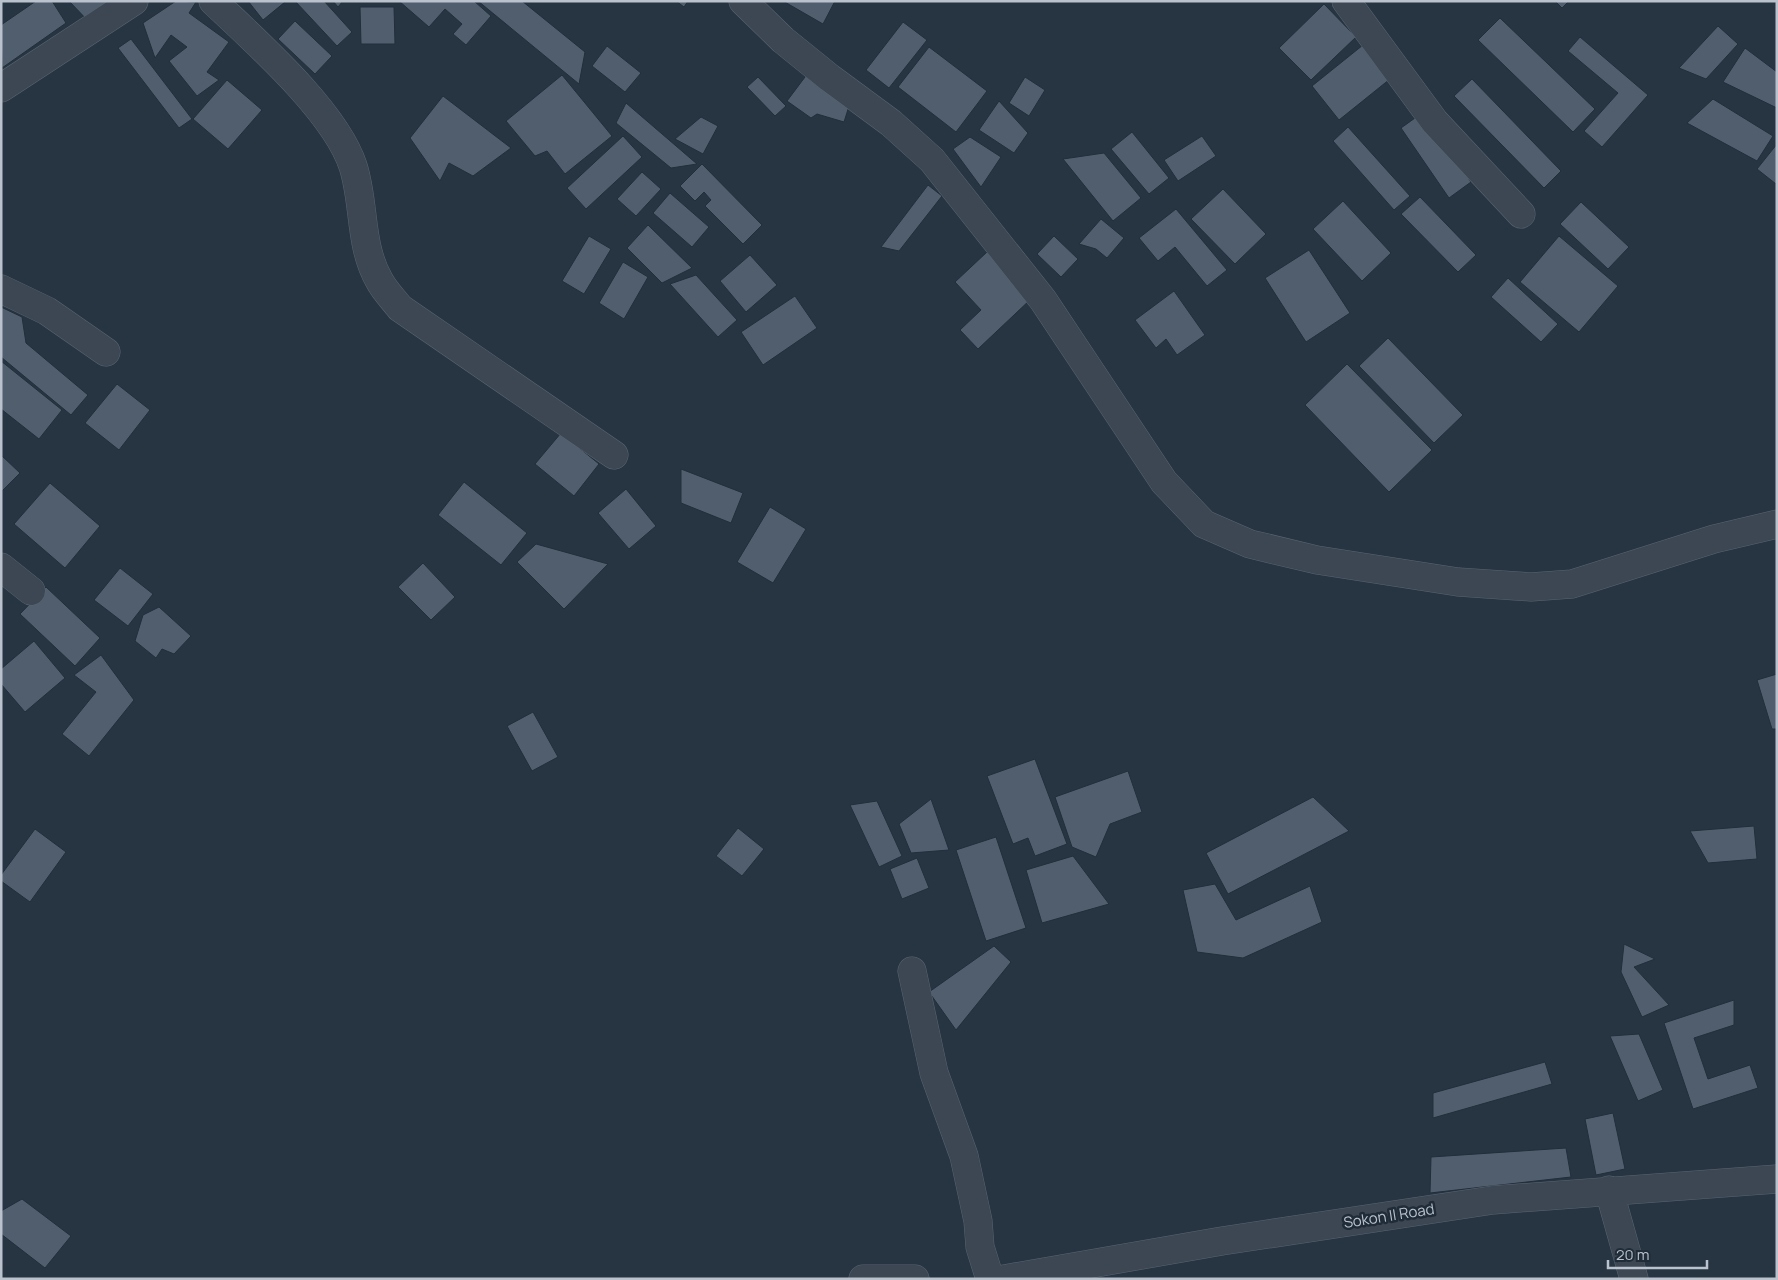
<svg xmlns="http://www.w3.org/2000/svg" width="1778" height="1280" font-family="Manrope,sans-serif">
  <style>
    .building { fill: #505e6e; stroke: #222e3a }
    .lines { fill: none; stroke-linecap: round; stroke-linejoin: round }
    .minor-casing { stroke: #5a6570; stroke-width: 29 }
    .minor { stroke: #3c4753; stroke-width: 28 }
    .labels { text-anchor: middle; stroke-width: 5; stroke-linejoin: round; paint-order: stroke }
    .street-label { font-size: 15px; fill: #b9c2cd; stroke: #202c38 }
  </style>
  <rect width="100%" height="100%" fill="#273543"/>
  <path class="building" d="M36,1H52L66,23L2,68L1,25Z
    M69,1H115L91,24Z
    M176,1L196,2L189,13L229,42L207,72L219,80L197,96L169,61L187,47L171,35L155,58L143,23Z
    M248,1H285V2L263,20Z
    M295,1H324L352,32L337,46Z
    M333,1H343L338,7Z
    M399,1H474L491,16L466,45L453,34L462,24L445,9L429,27Z
    M478,1H522L585,52L579,84Z
    M676,1H688L684,7Z
    M783,1H835L823,24Z
    M1555,1H1569L1562,8Z
    M1324,4L1356,37L1311,80L1279,48Z
    M360,7H394L395,44H361Z
    M1500,18L1595,109L1573,132L1478,40Z
    M295,21L332,56L315,74L278,39Z
    M903,22L927,40L889,88L866,70Z
    M1718,26L1738,44L1706,79L1679,68Z
    M1580,37L1648,95L1602,147L1584,131L1618,93L1568,51Z
    M131,39L192,119L179,128L118,48Z
    M1363,45L1390,79L1339,120L1312,86Z
    M607,46L641,73L625,92L592,66Z
    M929,47L987,91L956,132L898,87Z
    M1745,48L1777,72V108L1723,82Z
    M808,73L850,103L844,122L817,114L811,118L787,101Z
    M562,75L612,136L565,174L547,151L535,156L506,121Z
    M758,77L786,106L775,116L747,87Z
    M1025,77L1045,90L1029,116L1009,103Z
    M1472,79L1561,171L1544,188L1454,96Z
    M227,80L262,110L228,149L193,119Z
    M443,96L511,148L473,176L449,163L440,181L410,138Z
    M1713,99L1773,136L1757,161L1687,123Z
    M999,101L1028,133L1014,153L979,130Z
    M626,103L697,164L671,168L616,123Z
    M1422,113L1471,182L1449,198L1401,128Z
    M701,117L718,126L703,154L675,139Z
    M1348,127L1410,196L1394,210L1333,141Z
    M1132,132L1169,178L1149,194L1111,149Z
    M623,136L642,157L586,209L567,188Z
    M1202,136L1216,156L1178,181L1164,160Z
    M970,137L1001,157L981,187L953,149Z
    M1777,144V183L1776,184L1757,169Z
    M1104,153L1141,198L1113,221L1063,159Z
    M702,164L762,225L743,244L705,206L711,200L704,192L695,201L680,186Z
    M642,172L661,189L636,216L617,199Z
    M928,185L942,196L899,251L881,247Z
    M1223,189L1266,234L1235,264L1191,219Z
    M670,193L709,227L692,247L653,213Z
    M1420,197L1476,255L1458,272L1401,214Z
    M1343,201L1391,253L1362,281L1313,229Z
    M1581,202L1629,247L1608,269L1560,224Z
    M1176,209L1227,270L1207,286L1175,247L1158,261L1139,238Z
    M1101,219L1124,238L1107,258L1096,249L1079,244Z
    M648,225L692,268L662,283L627,248Z
    M589,236L611,249L584,294L562,281Z
    M1054,236L1078,259L1061,277L1037,254Z
    M1559,236L1618,286L1579,332L1520,282Z
    M1309,250L1350,313L1306,342L1265,278Z
    M987,252L1032,298L978,349L960,330L981,310L955,282Z
    M750,255L777,285L746,312L720,281Z
    M623,262L648,277L624,319L599,303Z
    M696,275L737,320L718,337L670,284Z
    M1508,278L1558,324L1541,342L1491,297Z
    M1174,291L1205,335L1177,355L1166,339L1156,348L1135,320Z
    M795,296L817,328L763,365L741,332Z
    M1,307L22,317L26,343L88,395L71,415L1,357Z
    M1388,338L1463,415L1434,443L1359,366Z
    M1,361L62,410L39,439L1,409Z
    M1347,364L1432,450L1389,492L1305,405Z
    M117,384L150,410L119,450L85,423Z
    M561,433L599,464L574,496L535,464Z
    M1,455L20,473L1,492Z
    M681,469L743,493L731,523L681,503Z
    M464,482L527,533L501,565L438,515Z
    M50,483L100,526L65,568L14,524Z
    M626,489L656,526L629,549L598,513Z
    M770,507L806,529L773,583L737,562Z
    M536,544L608,564L564,609L517,562Z
    M423,563L455,597L431,620L398,587Z
    M120,568L153,594L128,626L94,600Z
    M46,587L100,638L75,666L20,614Z
    M159,607L191,636L174,654L162,649L156,658L135,641L143,615Z
    M34,641L65,678L25,712L1,684V669Z
    M101,655L134,700L89,756L62,734L96,692L74,675Z
    M1777,674V729H1772L1757,680Z
    M533,712L558,757L532,771L507,726Z
    M1035,759L1067,844L1035,856L1028,838L1013,844L987,776Z
    M1128,771L1142,812L1110,824L1096,857L1072,847L1055,797Z
    M1313,797L1349,831L1228,894L1206,853Z
    M931,799L949,850L911,853L899,824Z
    M877,801L902,856L879,867L850,805Z
    M1754,826L1757,859L1708,863L1690,831Z
    M738,828L764,849L742,876L716,856Z
    M35,829L66,852L30,902L1,881V875Z
    M996,837L1026,928L986,941L956,850Z
    M1073,856L1109,904L1042,923L1026,870Z
    M917,858L929,888L902,899L890,869Z
    M1215,884L1236,920L1310,886L1322,922L1243,958L1197,952L1183,890Z
    M1624,944L1655,959L1634,967L1669,1005L1642,1017L1621,972Z
    M994,946L1011,962L956,1030L929,992Z
    M1734,1000V1025L1694,1038L1708,1079L1750,1065L1758,1088L1693,1109L1664,1023Z
    M1639,1034L1663,1090L1638,1101L1610,1036Z
    M1545,1062L1552,1084L1433,1118V1093Z
    M1613,1113L1625,1169L1596,1175L1585,1119Z
    M1566,1148L1571,1177L1430,1193L1431,1157Z
    M22,1199L71,1236L45,1268L1,1234V1211Z"/>
  <g class="lines">
    <defs>
      <path id="minor" d="M213,1C255,41 335,111 353,166C365,203 359,245 379,280C384,290 393,299 400,308L614,455
        M743,1L783,40L830,78L891,123L932,160L1043,300L1164,482L1204,524L1250,544L1317,560L1458,582L1531,587L1572,584L1714,539L1777,524
        M1346,1L1435,122L1521,214
        M1,88L134,1
        M1,289L47,311L106,352
        M1,567L31,591
        M912,971L934,1073L964,1156L978,1221L980,1247L990,1279
        M1609,1190L1634,1279
        M863,1279H915
        M1004,1279L1222,1241L1493,1200L1777,1179"/>
    </defs>
    <use href="#minor" class="minor-casing"/>
    <use href="#minor" class="minor"/>
  </g>
  <g class="labels">
    <g class="street-label">
      <text transform="translate(1389 1216) rotate(-9)" y="5">Sokon II Road</text>
    </g>
  </g>
  <rect width="1778" height="1280" fill="none" stroke="#b9c2cd" stroke-width="5"/>
  <path d="M1608 1260v8h99v-8" fill="none" stroke="#b9c2cd" stroke-width="2.5"/>
  <text x="1616" y="1260" font-size="15" fill="#b9c2cd" stroke="#202c38" stroke-width="4" paint-order="stroke">20 m</text>
</svg>
